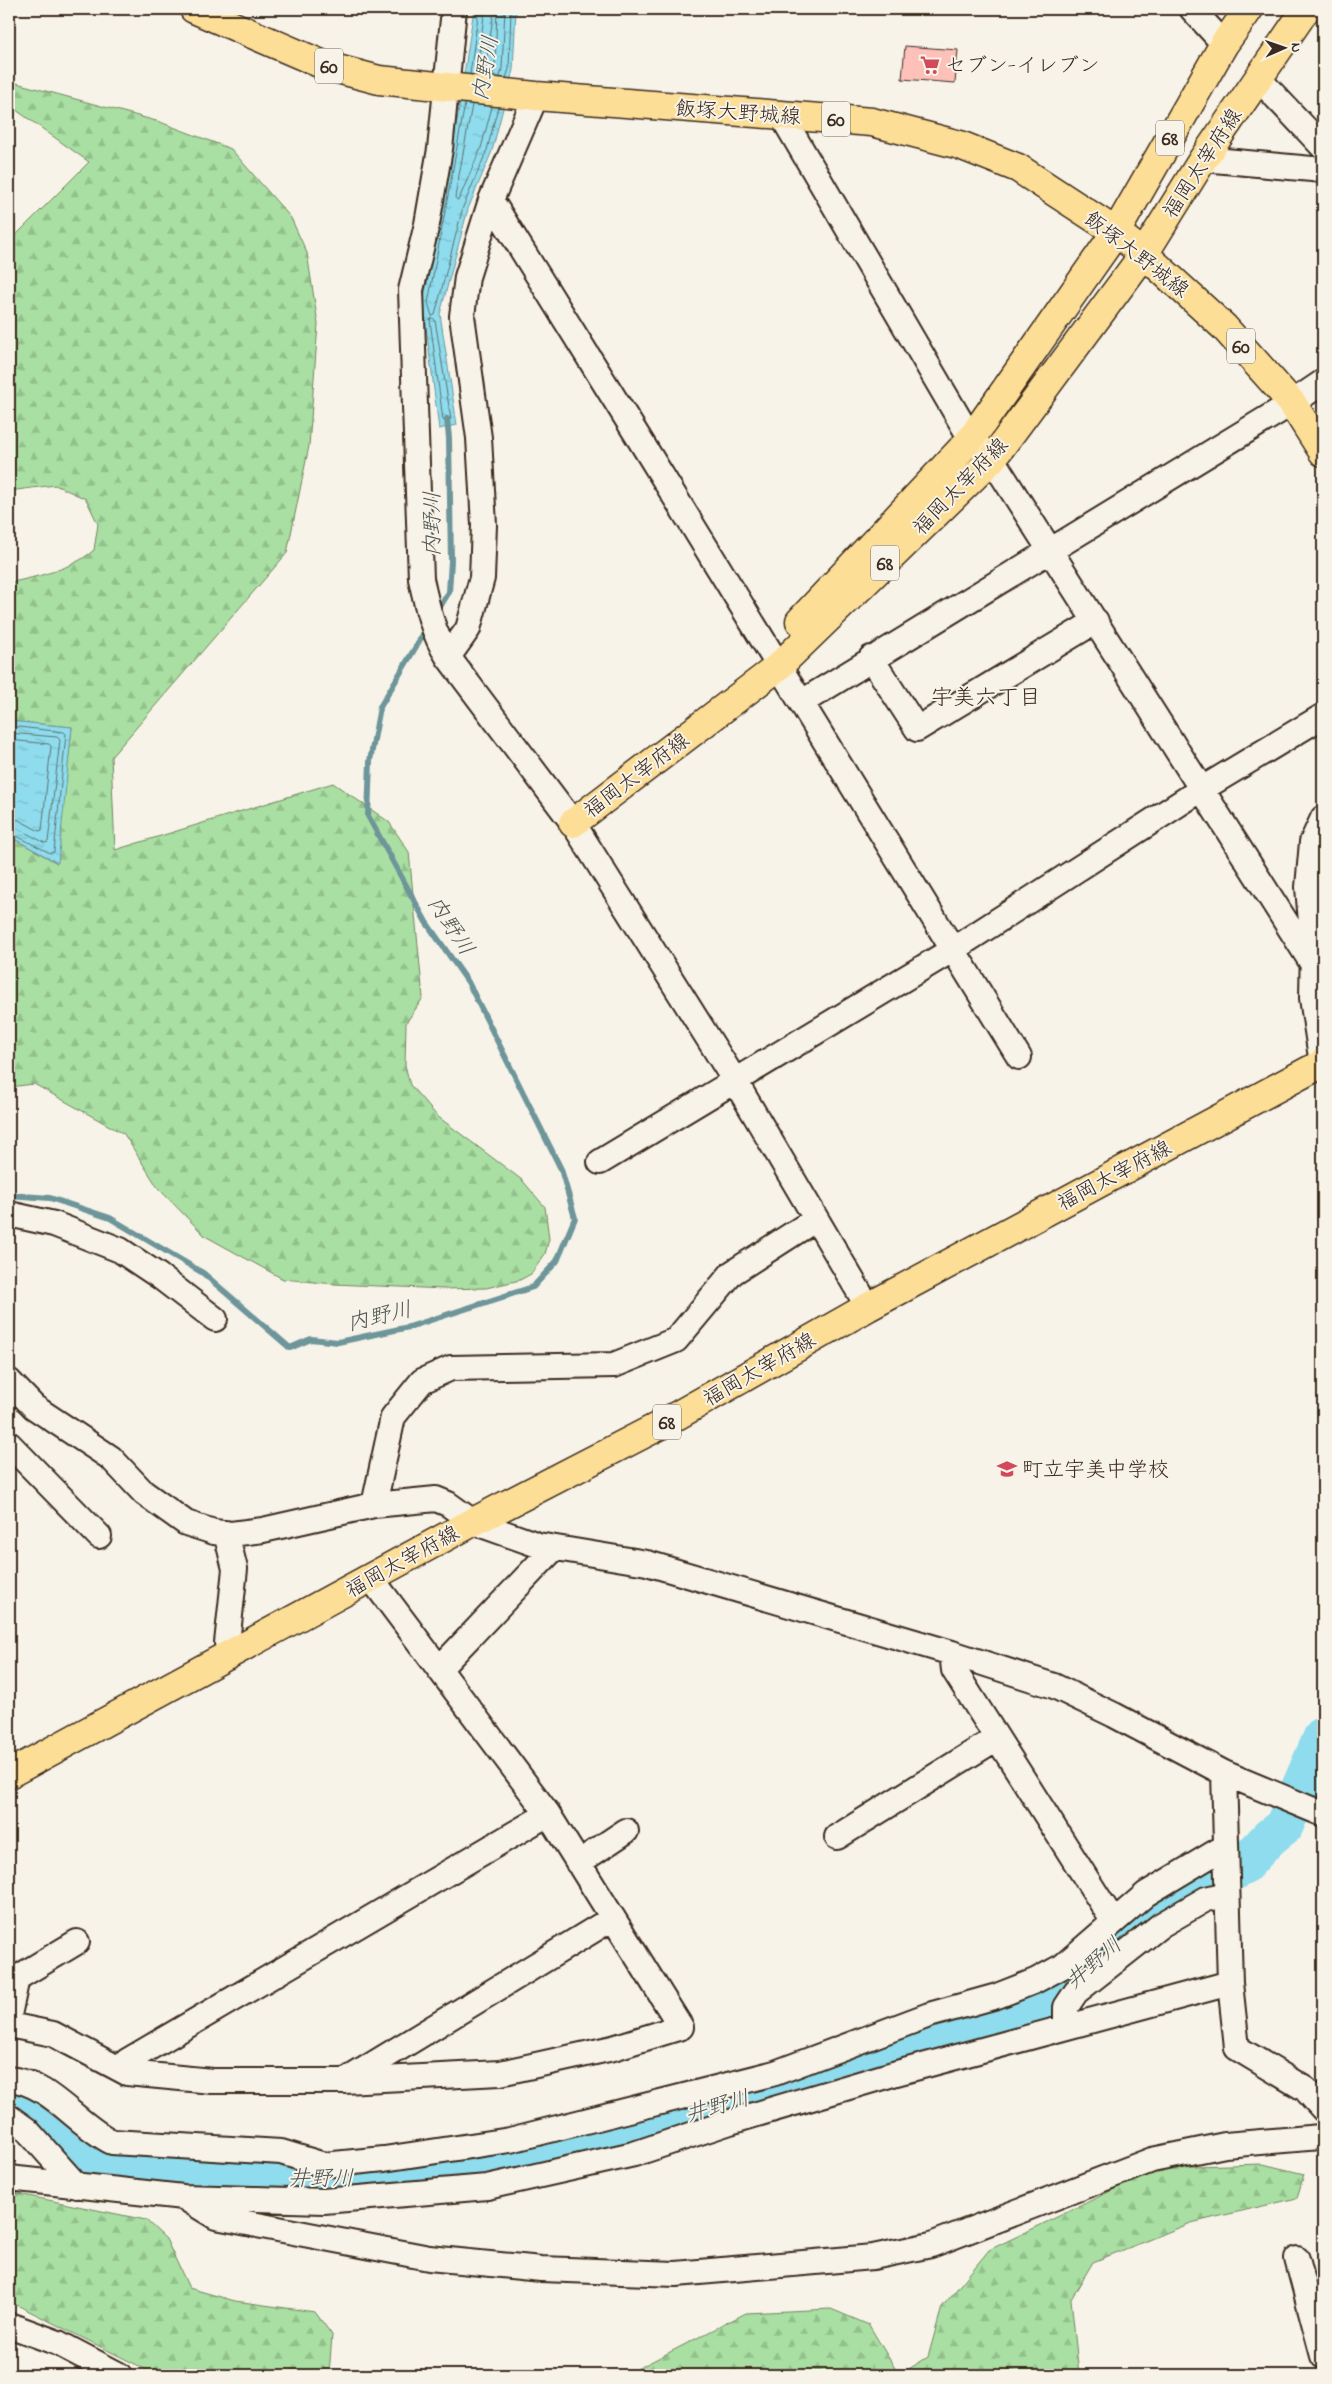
<svg xmlns="http://www.w3.org/2000/svg" width="1332" height="2384" font-family="'Indie Flower','Klee One',sans-serif">
  <style>
    .forest { fill: url(#forest-firs); stroke: #728460 }
    .water { fill: url(#water-ripples); stroke: #6d959a }
    .lines { fill: none; stroke-linecap: round; stroke-linejoin: round }
    .shore { stroke: #5c7171; stroke-width: 1 }
    .stream { stroke: #6d959a; stroke-width: 6 }
    .river { stroke: #8edced; stroke-width: 39 }
    .building { fill: #fdc1b9; stroke: #3b2a1e }
    .minor-casing { stroke: #3b2a1e; stroke-width: 28 }
    .major-casing { stroke: #3b2a1e; stroke-width: 31 }
    .minor { stroke: #f7f3e8; stroke-width: 24 }
    .major { stroke: #fdde96; stroke-width: 28 }
    .labels { text-anchor: middle; stroke-width: 4; stroke-linejoin: round; paint-order: stroke }
    .shield { fill: #f7f3e8; stroke: #73665b; stroke-width: 1 }
    .shield-label { font-size: 20px; font-weight: bold; fill: #3b2a1e }
    .poi-label { font-size: 21px; fill: #3b2a1e; stroke: #f7f3e8; text-anchor: start }
    .street-label { font-size: 21px; fill: #3b2a1e; stroke: #f7f3e8 }
    .water-label { font-size: 22px; font-style: italic; fill: #505652; stroke: #f7f3e8 }
    .neighbourhood-label { font-size: 22px; fill: #3b2a1e; stroke: #f7f3e8 }
  </style>
  <defs>
    <pattern id="forest-firs" width="22" height="20" patternUnits="userSpaceOnUse" patternTransform="scale(1.25)"><rect width="22" height="20" fill="#a9dfa2"/><path d="M5 1l3.5 6h-7zM16 11l3.5 6h-7z" fill="#92c08b"/></pattern>
    <pattern id="water-ripples" width="26" height="14" patternUnits="userSpaceOnUse" patternTransform="scale(1.25)"><rect width="26" height="14" fill="#8edced"/><path d="M2 4q2-2 4 0t4 0M15 11q2-2 4 0t4 0" fill="none" stroke="#7bbdcb"/></pattern>
  </defs>
  <rect width="100%" height="100%" fill="#f7f3e8"/>
  <filter id="ink" filterUnits="userSpaceOnUse"><feTurbulence type="fractalNoise" baseFrequency=".02" numOctaves="2"/><feDisplacementMap in="SourceGraphic" scale="10" xChannelSelector="R" yChannelSelector="G"/><feConvolveMatrix kernelMatrix="1 2 1 2 8 2 1 2 1" color-interpolation-filters="sRGB"/></filter>
  <g filter="url(#ink)">
    <path class="forest" d="M9,81L160,122L231,149L291,218L307,253L318,324L309,446L287,553L111,757L115,850L333,783L389,822L409,852L423,998L406,1023L405,1065L410,1085L437,1116L522,1180L545,1207L549,1239L545,1254L531,1274L520,1280L486,1288L444,1289L334,1284L283,1279L205,1236L158,1188L124,1134L34,1084L9,1087V836L57,863L72,727L9,721V583C38,576 71,570 94,550L98,524L86,499L55,485L9,491V242L89,162L9,105Z
      M1263,2164L1304,2174L1297,2198L1191,2223L1093,2262L1071,2299L1079,2375H612L635,2370L746,2313L831,2309L869,2325L899,2375L928,2357L942,2307L989,2250L1160,2167Z
      M9,2192L146,2220L166,2239L189,2288L235,2301L315,2312L332,2335L329,2375H157L17,2305L9,2303Z"/>
    <path class="water" d="M474,9H516L513,70L492,151L468,209L440,314L457,425L439,429L423,303L455,134Z
      M9,721L72,727L58,863L9,836Z"/>
    <g class="lines">
      <path class="shore" d="M470,74L479,9
        M476,75L485,9
        M484,76L494,11L492,9
        M492,76L495,67L497,9
        M500,77L502,68L505,9
        M506,78L509,69L511,9
        M465,104L428,303L432,316L435,315L463,207L487,150L498,107
        M472,105L455,197L457,200L459,199L481,148L492,107
        M433,318L435,320L451,419L445,422L443,420L430,320Z
        M9,726L64,732L66,734L54,852L50,853L9,832
        M9,733L57,737L60,740L48,842L45,843L15,827L9,826
        M9,740L49,744L51,746L42,830L39,831L19,820L9,818"/>
      <path class="stream" d="M436,613L449,592L451,561L449,438L447,419
        M9,1195L50,1198L110,1218L203,1273L290,1348L311,1339L338,1342L409,1327L533,1287L557,1261L575,1218L561,1169L468,982L426,922L368,816L370,761L380,707L427,628"/>
      <path class="river" d="M9,2099L27,2108L77,2153L108,2167L326,2180L494,2167L774,2089L817,2071L958,2028L1055,1995L1126,1933L1195,1889L1242,1867L1270,1837L1284,1826L1323,1736"/>
    </g>
    <path class="building" d="M905,46L958,50L955,83L902,79Z"/>
    <g class="lines">
      <defs>
        <path id="minor" d="M454,9L440,149L427,224L411,290L421,579C427,607 433,633 448,657L573,823L735,1081L868,1307
          M1192,9L1224,44
          M1258,78L1323,147
          M782,116L971,439L992,459L1312,963
          M1203,159L1323,170
          M491,200L640,440L1019,1057
          M448,657L468,629L482,578L484,525L479,438L462,316L467,277L491,200L536,96
          M871,658L917,729L1096,621
          M802,702L1292,403L1323,382
          M1322,1064L1312,998L1313,945L1308,887L1312,842L1323,818
          M600,1162L952,950L1202,789L1323,716
          M9,1214L54,1224L120,1250L159,1276L215,1319
          M9,1381L34,1407L111,1458L144,1493L186,1523L214,1532L231,1534L263,1530L374,1505L436,1499L448,1504L473,1522L538,1545L647,1563L952,1653L1054,1686L1114,1715L1224,1773L1323,1814
          M9,1444L99,1536
          M374,1505L393,1417L422,1381L451,1368L614,1365L676,1340L732,1273L816,1219
          M226,1533L235,1569L227,1643L232,1653
          M371,1578L548,1814L681,2027L613,2048L500,2073L344,2081H212L127,2073V2061L548,1814
          M952,1653L954,1670L1110,1916
          M439,1669L554,1548
          M1224,1773L1230,1983L1237,2048L1305,2089L1323,2109
          M837,1837L997,1738
          M578,1863L626,1831
          M9,2015L17,1978L77,1942
          M9,2025L53,2034L127,2073
          M1066,2026V2007L1076,1992L1161,1925L1206,1899L1227,1894
          M9,2079C49,2082 77,2125 112,2142L281,2152L324,2165L384,2159L510,2140L775,2073L929,2015L997,1996L1035,1981L1063,1966L1146,1894L1226,1846
          M347,2080L613,1918
          M9,2117L27,2130L77,2186
          M9,2178L183,2197L324,2201L487,2187L634,2154L730,2122L893,2074L1230,1983
          M185,2198L216,2217L429,2258L541,2269L676,2274L873,2257L931,2245L1152,2160L1225,2145L1320,2137L1323,2135
          M1297,2259L1323,2356
          M9,2325L58,2343L119,2375"/>
        <path id="major" d="M194,9L326,66L379,80L536,96L872,122L960,145L1018,168L1116,232L1144,254L1224,327L1292,403L1323,452
          M800,621L971,439L1116,232L1224,44L1249,9
          M573,823L778,667L992,459L1144,254L1203,159L1306,9
          M9,1774L473,1522L657,1427L868,1307L1323,1063"/>
      </defs>
      <use href="#minor" class="minor-casing"/>
      <use href="#major" class="major-casing"/>
      <use href="#minor" class="minor"/>
      <use href="#major" class="major"/>
    </g>
  </g>
  <defs>
    <symbol id="supermarket-bare" viewBox="-9 -9 18 18"><path d="M-6-5.5h2.5l.6 2H6L4.5 2H-2.5L-4.4-4H-6ZM-1.5 3.2a1.3 1.3 0 1 0 .1 0ZM3 3.2a1.3 1.3 0 1 0 .1 0Z" fill="#d1495b" stroke="#f7f3e8" stroke-width="2.5" paint-order="stroke"/></symbol>
    <symbol id="school-bare" viewBox="-9 -9 18 18"><path d="M0-5L7-2L0 1L-7-2ZM-4 1L0 2.5L4 1V4Q0 6-4 4Z" fill="#d1495b" stroke="#f7f3e8" stroke-width="2.5" paint-order="stroke"/></symbol>
  </defs>
  <g fill-rule="evenodd">
    <use href="#supermarket-bare" x="916" y="51" width="28" height="28"/>
    <use href="#school-bare" x="993" y="1455" width="28" height="28"/>
  </g>
  <g class="labels">
    <g class="shield">
      <rect x="315" y="48.5" width="28" height="35" rx="4"/>
      <rect x="822" y="101.5" width="28" height="35" rx="4"/>
      <rect x="1156" y="120.5" width="28" height="35" rx="4"/>
      <rect x="1227" y="328.5" width="28" height="35" rx="4"/>
      <rect x="871" y="545.5" width="28" height="35" rx="4"/>
      <rect x="653" y="1404.5" width="28" height="35" rx="4"/>
    </g>
    <g class="shield-label">
      <text x="329" y="73">60</text>
      <text x="836" y="126">60</text>
      <text x="1170" y="145">68</text>
      <text x="1241" y="353">60</text>
      <text x="885" y="570">68</text>
      <text x="667" y="1429">68</text>
    </g>
    <g class="poi-label">
      <text x="945" y="72">セブン-イレブン</text>
      <text x="1022" y="1476">町立宇美中学校</text>
    </g>
    <g class="street-label">
      <text transform="translate(738 112) rotate(4)" y="7">飯塚大野城線</text>
      <text transform="translate(1202 163) rotate(-57)" y="7">福岡太宰府線</text>
      <text transform="translate(1137 254) rotate(38)" y="7">飯塚大野城線</text>
      <text transform="translate(960 486) rotate(-46)" y="7">福岡太宰府線</text>
      <text transform="translate(636 775) rotate(-37)" y="7">福岡太宰府線</text>
      <text transform="translate(1114 1175) rotate(-28)" y="7">福岡太宰府線</text>
      <text transform="translate(759 1369) rotate(-30)" y="7">福岡太宰府線</text>
      <text transform="translate(402 1561) rotate(-29)" y="7">福岡太宰府線</text>
    </g>
    <g class="water-label">
      <text transform="translate(484 68) rotate(-80)" y="8">内野川</text>
      <text transform="translate(431 524) rotate(-90)" y="8">内野川</text>
      <text transform="translate(452 925) rotate(57)" y="8">内野川</text>
      <text transform="translate(379 1315) rotate(-13)" y="8">内野川</text>
      <text transform="translate(1093 1962) rotate(-41)" y="8">井野川</text>
      <text transform="translate(717 2105) rotate(-16)" y="8">井野川</text>
      <text x="321" y="2185">井野川</text>
    </g>
    <g class="neighbourhood-label">
      <text x="986" y="704">宇美六丁目</text>
    </g>
  </g>
  <rect width="1332" height="2384" fill="none" stroke="#f7f3e8" stroke-width="30"/>
  <rect x="15" y="15" width="1302" height="2354" fill="none" stroke="#3b2a1e" stroke-width="2" filter="url(#ink)"/>
  <g transform="translate(1284 48) rotate(88)" stroke="#f7f3e8" stroke-width="4" paint-order="stroke">
  <path d="M0-4L9 19L0 12L-9 19Z" fill="#3b2a1e"/>
  <text y="-8" font-size="14" font-weight="bold" text-anchor="middle" fill="#3b2a1e">N</text>
  </g>
</svg>
